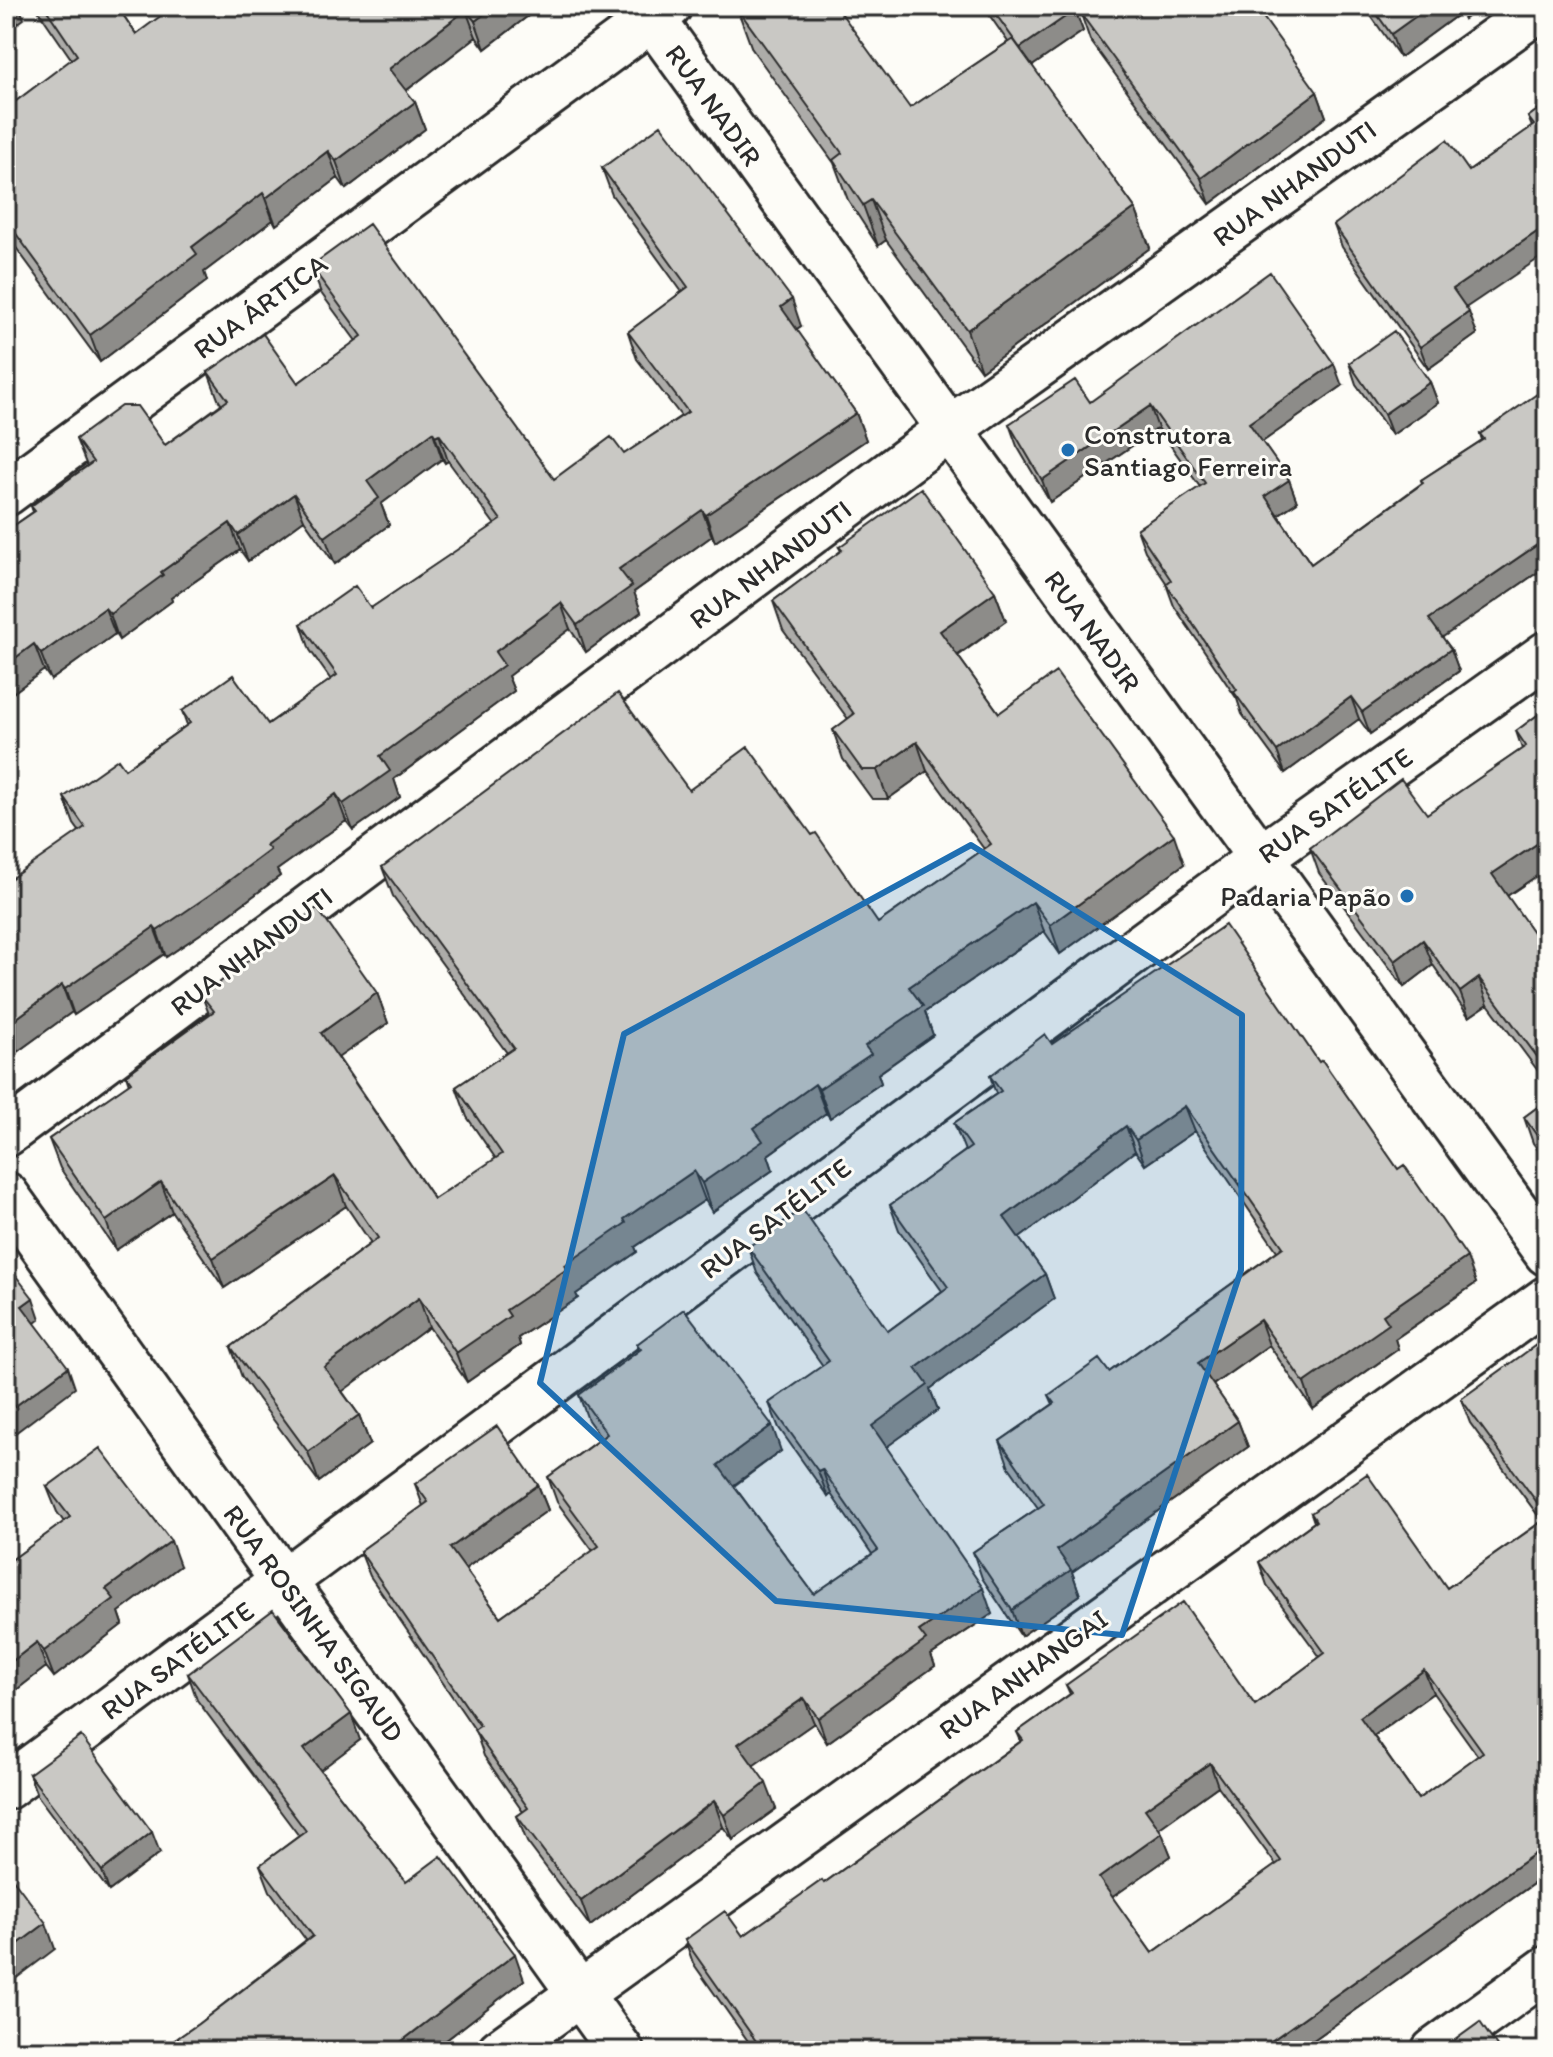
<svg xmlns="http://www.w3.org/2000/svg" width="1553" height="2057" font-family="Itim,sans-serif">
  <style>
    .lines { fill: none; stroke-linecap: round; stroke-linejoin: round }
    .minor-casing { stroke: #2b2b2b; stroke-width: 50 }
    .tertiary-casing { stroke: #2b2b2b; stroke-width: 50 }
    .minor { stroke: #fdfcf7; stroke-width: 44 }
    .tertiary { stroke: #fdfcf7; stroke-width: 44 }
    .wall { fill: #adaca9; stroke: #2b2b2b; stroke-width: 2; fill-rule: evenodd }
    .shaded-wall { fill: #8d8c89; stroke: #2b2b2b; stroke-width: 2 }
    .building { fill: #c9c8c4; stroke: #2b2b2b; stroke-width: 2; fill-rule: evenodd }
    .marked { fill: #1f6fb2; fill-opacity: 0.2; stroke: #1f6fb2; stroke-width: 6; stroke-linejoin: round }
    .poi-dot { fill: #1f6fb2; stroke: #fdfcf7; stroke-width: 3 }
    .labels { text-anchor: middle; stroke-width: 6; stroke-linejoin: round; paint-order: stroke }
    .street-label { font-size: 28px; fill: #2b2b2b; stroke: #fdfcf7 }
    .poi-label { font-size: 28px; fill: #2b2b2b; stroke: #fdfcf7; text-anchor: start }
  </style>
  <rect width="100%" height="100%" fill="#fdfcf7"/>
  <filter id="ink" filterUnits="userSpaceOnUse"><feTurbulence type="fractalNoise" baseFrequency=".0125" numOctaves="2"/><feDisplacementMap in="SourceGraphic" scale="16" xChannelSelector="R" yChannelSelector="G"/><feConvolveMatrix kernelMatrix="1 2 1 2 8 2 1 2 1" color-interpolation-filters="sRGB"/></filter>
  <g filter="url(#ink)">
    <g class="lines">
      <defs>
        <path id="minor" d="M6,493L669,6
          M6,1134L948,430L1543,6
          M6,1787L1259,859L1547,654
          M500,2051L1547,1299"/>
        <path id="tertiary" d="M643,6L1547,1253
          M6,1195L621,2051
          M1434,2051L1547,1969"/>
      </defs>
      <use href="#minor" class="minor-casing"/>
      <use href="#tertiary" class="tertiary-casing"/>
      <use href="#minor" class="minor"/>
      <use href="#tertiary" class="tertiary"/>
    </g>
    <path class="wall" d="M35,6H117L136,34L541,6L485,49L476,37L406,91L415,102L425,129L346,189L338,178L276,225L273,220L204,272L207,281L100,362L6,234V96L12,104L72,60Z
      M983,6H1073L1075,10L1083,31L1032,66L1135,208L1150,248L981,371L886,240L878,246L848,200L834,163L752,49L737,8L910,108L1008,42Z
      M1364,6H1482L1464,19L1460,13L1400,57Z
      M1081,14L1317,92L1326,117L1210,204L1090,40Z
      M1547,103L1466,308L1477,334L1428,369L1342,247L1334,225L1469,171L1532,127L1528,117Z
      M602,168L801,326L796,329L856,413L866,440L715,542L712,536L634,592L641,612L586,652L570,629L508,676L514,691L394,779L400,797L353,830L346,821L277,870L280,876L221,920L166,957L164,954L74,1015L72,1012L6,1060L79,831L74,824L64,797L125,769L187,725L182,711L268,724L331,680L310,650L301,624L371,608L495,525L448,461L445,463L442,459L381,504L389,525L335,564L304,520L248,561L240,550L171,598L172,601L119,640L115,634L51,680L44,670L6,698V531L33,512L31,506L87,466L76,439L165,445L221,404L218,399L208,372L298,383L356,341L321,293L311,266L554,479L624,454L681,416L637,359L628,332L682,292L612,195Z
      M1349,363L1430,382L1438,403L1392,435L1356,384Z
      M1342,386L1262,442L1289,480L1297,502L1278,515L1311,564L1422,483L1421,480L1482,440L1480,434L1547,397V566L1442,637L1451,649L1459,671L1370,734L1359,719L1285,773L1242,714L1237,699L1174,606L1166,584H1167L1145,551L1137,529L1200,487L1158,428L1050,502L1017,446L1009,424L1090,402Z
      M839,547L995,592L1006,621L958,656L999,713L1184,864L1060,954L1044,931L925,1012L933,1035L878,1074L881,1083L830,1118L826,1113L768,1155L773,1170L712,1212L705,1200L635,1247L637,1252L576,1294L578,1298L518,1338L520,1345L467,1382L429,1327L342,1391L359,1415L370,1444L319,1482L242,1377L231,1347L371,1243L346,1206L224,1288L172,1212L116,1250L60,1168L49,1139L129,1084L126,1075L209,1014L202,996L377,993L388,1023L338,1057L434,1199L496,1159L467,1117L456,1087L507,1053L393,896L382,867L689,790L878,923L984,849L927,771L888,799H872L843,759L833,730L848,719L783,630L773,601L841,551Z
      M1547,708V869L1507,896L1547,952V1083L1488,1004L1469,1017L1433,965L1404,987L1319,873L1310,848L1427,814L1522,749L1516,731Z
      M1052,1044L1319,1062L1476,1283L1395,1339L1398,1349L1313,1409L1269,1345L1213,1385L1238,1421L1248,1447L1072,1572L1080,1595L1021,1636L982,1578L973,1552L1038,1508L1009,1467L1000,1441L1053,1404L1049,1395L1109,1372L1277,1251L1195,1131L1145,1165L1135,1151L1019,1238L1045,1274L1054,1299L930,1389L938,1410L886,1447L992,1614L931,1655L935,1666L827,1743L814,1723L753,1765L776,1809L733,1840L723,1827L590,1926L527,1842L517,1816L523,1812L484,1756L475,1730L370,1576L360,1551L423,1506L415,1484L538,1485L548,1510L465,1569L500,1617L593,1551L557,1502L548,1477L601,1438L588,1420L579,1395L639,1351L637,1344L781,1451L734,1486L814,1594L872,1554L831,1494L828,1497L779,1428L769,1403L823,1366L757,1273L748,1247L888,1331L942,1291L899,1230L890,1205L965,1151L954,1123L996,1094L990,1076Z
      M1547,1100V1162L1533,1143L1524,1117Z
      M1547,1360V1874L1298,2051H755L693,1963L685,1940L743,1936L824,1883L1021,1741L1017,1732L1070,1694L1066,1685L1255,1705L1320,1657L1267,1585L1259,1562L1314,1522L1311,1513L1447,1588L1542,1521L1470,1423L1461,1399ZM1433,1693L1478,1756L1418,1799L1374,1736ZM1218,1786L1276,1865L1152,1953L1112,1897L1171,1856L1159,1828Z
      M47,1487L180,1566L119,1612L123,1624L54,1677L46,1667L6,1698V1564L64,1522L57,1512Z
      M188,1674L360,1740L320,1770L406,1882L524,1980L432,2051H159L198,2024L306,1940L270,1891L260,1865L299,1836L197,1700Z
      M29,1774L160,1853L109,1891L37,1795Z"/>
    <path class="shaded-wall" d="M6,6H19L24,19L6,32Z
      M495,6H541L485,49L475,21Z
      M1430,6H1458L1460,13L1400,57L1391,34Z
      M1460,6H1482L1464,19Z
      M466,10L476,37L399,96L389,69Z
      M1075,10L1083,31L1028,69L1020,48Z
      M1317,92L1326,117L1210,204L1201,178Z
      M415,102L425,129L346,189L336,161Z
      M328,151L338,178L276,225L266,198Z
      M263,193L273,220L204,272L207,281L100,362L90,335L192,247Z
      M871,200L886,240L878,246L863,205Z
      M1135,208L1150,248L981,371L967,330Z
      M1547,225V253L1461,311L1453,289Z
      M792,299L801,326L790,334L781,307Z
      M1469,312L1477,334L1428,369L1420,347Z
      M1334,364L1342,386L1258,445L1249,423Z
      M1430,382L1438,403L1392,435L1384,414Z
      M1150,406L1158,428L1050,502L1042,480Z
      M856,413L866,440L715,542L706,515Z
      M433,432L442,459L381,504L389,525L335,564L325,537L367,481Z
      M439,434L448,461L445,463L435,436Z
      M1289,480L1297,502L1273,518L1265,496Z
      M294,494L304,520L248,561L238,535Z
      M702,510L712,536L634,592L641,612L586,652L577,625L619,569Z
      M230,523L240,550L171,598L172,601L119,640L110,614L161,572Z
      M1547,538V566L1437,641L1429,619Z
      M995,592L1006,621L951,660L940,631Z
      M561,603L570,629L508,676L514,691L394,779L400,797L353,830L343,804L380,756L495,652Z
      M105,608L115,634L51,680L41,654Z
      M34,644L44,670L6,698V665Z
      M1451,649L1459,671L1370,734L1362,712Z
      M1351,697L1359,719L1285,773L1277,751Z
      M917,742L927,771L888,799L877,770Z
      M336,794L346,821L277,870L280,876L221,920L166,957L157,931L266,845Z
      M1174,835L1184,864L1060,954L1050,925Z
      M1547,837V869L1501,900L1492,874Z
      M1033,902L1044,931L925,1012L933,1035L878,1074L881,1083L830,1118L819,1089L865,1046L909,987Z
      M154,927L164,954L74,1015L65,989Z
      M1423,940L1433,965L1404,987L1395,961Z
      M1479,978L1488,1004L1469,1017L1460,992Z
      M62,985L72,1012L6,1060V1026Z
      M377,993L388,1023L332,1062L321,1033Z
      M815,1084L826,1113L768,1155L773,1170L712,1212L702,1183L754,1128Z
      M1185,1106L1195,1131L1145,1165L1136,1140Z
      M1126,1126L1135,1151L1013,1243L1004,1217Z
      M694,1171L705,1200L635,1247L637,1252L576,1294L578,1298L518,1338L520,1345L467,1382L456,1353L506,1310L624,1219Z
      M335,1176L346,1206L224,1288L213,1258Z
      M161,1182L172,1212L116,1250L106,1221Z
      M1467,1257L1476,1283L1395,1339L1398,1349L1313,1409L1304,1383L1383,1315Z
      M1045,1274L1054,1299L930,1389L938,1410L881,1451L872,1426L916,1368Z
      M33,1298L40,1319L30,1327L22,1306Z
      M419,1298L429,1327L335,1397L324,1367Z
      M1260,1320L1269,1345L1207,1389L1198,1363Z
      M68,1367L75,1388L6,1440V1413Z
      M359,1415L370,1444L319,1482L308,1452Z
      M1238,1421L1248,1447L1072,1572L1080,1595L1021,1636L1012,1610L1057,1550Z
      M772,1425L781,1451L727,1490L718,1465Z
      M822,1469L831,1494L828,1497L818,1471Z
      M538,1485L548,1510L459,1573L450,1548Z
      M171,1541L180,1566L119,1612L123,1624L54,1677L44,1651L106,1589Z
      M983,1588L992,1614L931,1655L935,1666L827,1743L818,1718L919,1631Z
      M37,1642L46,1667L6,1698V1666Z
      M1424,1670L1433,1693L1368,1740L1360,1717Z
      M804,1698L814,1723L747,1770L738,1744Z
      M351,1714L360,1740L314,1775L304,1749Z
      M1210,1763L1218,1786L1154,1832L1145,1809Z
      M766,1783L776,1809L733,1840L724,1815Z
      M714,1801L723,1827L590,1926L581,1901Z
      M152,1832L160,1853L109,1891L102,1871Z
      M1162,1833L1171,1856L1107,1901L1099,1878Z
      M1547,1845V1874L1298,2051H1257Z
      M46,1923L55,1949L6,1986V1953Z
      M515,1954L524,1980L432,2051H389Z"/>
    <path class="building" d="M44,6H117L136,34L174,6H495L475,21L466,10L389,69L415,102L336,161L328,151L266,198L263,193L192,247L197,254L90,335L6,220V96L12,104L77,55Z
      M740,6H836L910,108L1013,39L1135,208L967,330L871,200L863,205L833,160L842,153L737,8Z
      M990,6H1073L1075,10L1020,48Z
      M1091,6H1255L1317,92L1201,178L1081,14Z
      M1371,6H1430L1391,34Z
      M1547,103V225L1453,289L1469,312L1420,347L1334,225L1447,140L1469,171L1534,125L1528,117Z
      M661,125L792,299L781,307L856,413L706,515L702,510L619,569L632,586L577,625L561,603L495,652L504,665L380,756L390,771L343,804L336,794L266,845L270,850L211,894L157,931L154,927L65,989L62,985L6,1026V882L85,827L64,797L118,759L125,769L190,723L182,711L233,675L268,724L337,675L301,624L355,586L371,608L501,520L439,434L435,436L433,432L367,481L379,498L325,537L294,494L238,535L230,523L161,572L163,575L110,614L105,608L41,654L34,644L6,665V531L35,511L31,506L93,462L76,439L121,406H137L165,445L228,400L208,372L263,334L298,383L362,336L311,266L369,224L554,479L611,437L624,454L688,412L628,332L688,287L602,168Z
      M1270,272L1334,364L1249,423L1289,480L1265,496L1311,564L1423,483L1421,480L1484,439L1480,434L1537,394L1541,401L1547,397V538L1429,619L1451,649L1362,712L1351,697L1277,751L1234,692L1237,690L1166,584L1171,580L1137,529L1205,483L1150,406L1042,480L1009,424L1075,380L1090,402Z
      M1394,331L1430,382L1384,414L1349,363Z
      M921,488L995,592L940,631L999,713L1056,672L1174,835L1050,925L1033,902L909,987L923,1006L865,1046L871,1054L819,1089L815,1084L754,1128L763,1141L702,1183L694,1171L624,1219L626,1223L565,1265L567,1269L506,1310L510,1316L456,1353L419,1298L324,1367L359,1415L308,1452L231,1347L378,1238L335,1176L213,1258L161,1182L106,1221L49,1139L131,1082L126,1075L214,1011L202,996L317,908L377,993L321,1033L434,1199L502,1154L456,1087L514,1048L382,867L618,693L689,790L748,747L812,835L816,833L878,923L991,844L917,742L877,770H862L833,730L854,714L773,601L842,550L839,547Z
      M1547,708V837L1492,874L1547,952V1070L1479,978L1460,992L1423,940L1395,961L1310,848L1401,779L1427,814L1526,746L1516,731Z
      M1225,925L1319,1062L1322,1060L1398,1169L1404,1165L1467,1257L1383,1315L1389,1324L1304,1383L1260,1320L1198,1363L1238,1421L1057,1550L1071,1570L1012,1610L973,1552L1044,1504L1000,1441L1055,1403L1049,1395L1099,1359L1109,1372L1283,1247L1185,1106L1136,1140L1126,1126L1004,1217L1045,1274L916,1368L928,1385L872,1426L983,1588L919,1631L926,1640L818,1718L804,1698L738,1744L766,1783L724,1815L714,1801L581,1901L517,1816L528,1808L474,1730L480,1726L360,1551L428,1502L415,1484L497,1426L538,1485L450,1548L500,1617L599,1546L548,1477L607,1434L579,1395L641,1349L637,1344L684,1309L772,1425L718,1465L814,1594L878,1550L822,1469L818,1471L769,1403L829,1361L748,1247L802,1209L888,1331L948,1287L890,1205L971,1147L954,1123L1001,1091L990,1076L1045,1034L1052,1044Z
      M1547,1100V1150L1524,1117Z
      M6,1263L33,1298L22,1306L68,1367L6,1413Z
      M1536,1345L1547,1360V1516L1461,1399Z
      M100,1448L171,1541L106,1589L114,1599L44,1651L37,1642L6,1666V1564L70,1517L47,1487Z
      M1367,1474L1447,1588L1547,1518V1845L1257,2051H763L685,1940L725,1911L743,1936L822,1880L824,1883L1023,1740L1017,1732L1072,1693L1066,1685L1183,1602L1255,1705L1325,1653L1259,1562L1316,1521L1311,1513ZM1424,1670L1483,1752L1418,1799L1360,1717ZM1210,1763L1281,1861L1152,1953L1099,1878L1162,1833L1145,1809Z
      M273,1610L351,1714L304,1749L406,1882L441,1856L515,1954L389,2051H159L198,2024L313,1936L260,1865L306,1831L188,1674Z
      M81,1736L152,1832L102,1871L29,1774Z
      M6,1870L46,1923L6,1953Z
      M1480,2022L1500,2051H1440L1441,2050Z"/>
  </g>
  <path class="marked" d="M971,845L1242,1015L1241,1270L1122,1635L776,1601L540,1383L624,1034Z"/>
  <g class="poi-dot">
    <circle cx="1068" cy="450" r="8"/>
    <circle cx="1407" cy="896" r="8"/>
  </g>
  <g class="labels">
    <g class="street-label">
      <text transform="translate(714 105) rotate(54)" y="10">RUA NADIR</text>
      <text transform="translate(1294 183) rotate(-36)" y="10">RUA NHANDUTI</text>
      <text transform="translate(260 306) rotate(-36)" y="10">RUA ÁRTICA</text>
      <text transform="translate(770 564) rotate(-37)" y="10">RUA NHANDUTI</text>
      <text transform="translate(1093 631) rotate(54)" y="10">RUA NADIR</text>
      <text transform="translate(1335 805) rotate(-35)" y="10">RUA SATÉLITE</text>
      <text transform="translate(251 951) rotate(-37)" y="10">RUA NHANDUTI</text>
      <text transform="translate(775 1218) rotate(-37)" y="10">RUA SATÉLITE</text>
      <text transform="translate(314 1623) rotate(54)" y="10">RUA ROSINHA SIGAUD</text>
      <text transform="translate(177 1660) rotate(-36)" y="10">RUA SATÉLITE</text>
      <text transform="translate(1023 1674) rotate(-36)" y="10">RUA ANHANGAI</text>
    </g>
    <g class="poi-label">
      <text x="1084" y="444">Construtora<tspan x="1084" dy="32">Santiago Ferreira</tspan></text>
      <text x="1391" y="906" text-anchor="end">Padaria Papão</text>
    </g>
  </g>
  <rect width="1553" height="2057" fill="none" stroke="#fdfcf7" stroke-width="32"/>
  <rect x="16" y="16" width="1521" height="2025" fill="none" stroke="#2b2b2b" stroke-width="3" filter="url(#ink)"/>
</svg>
